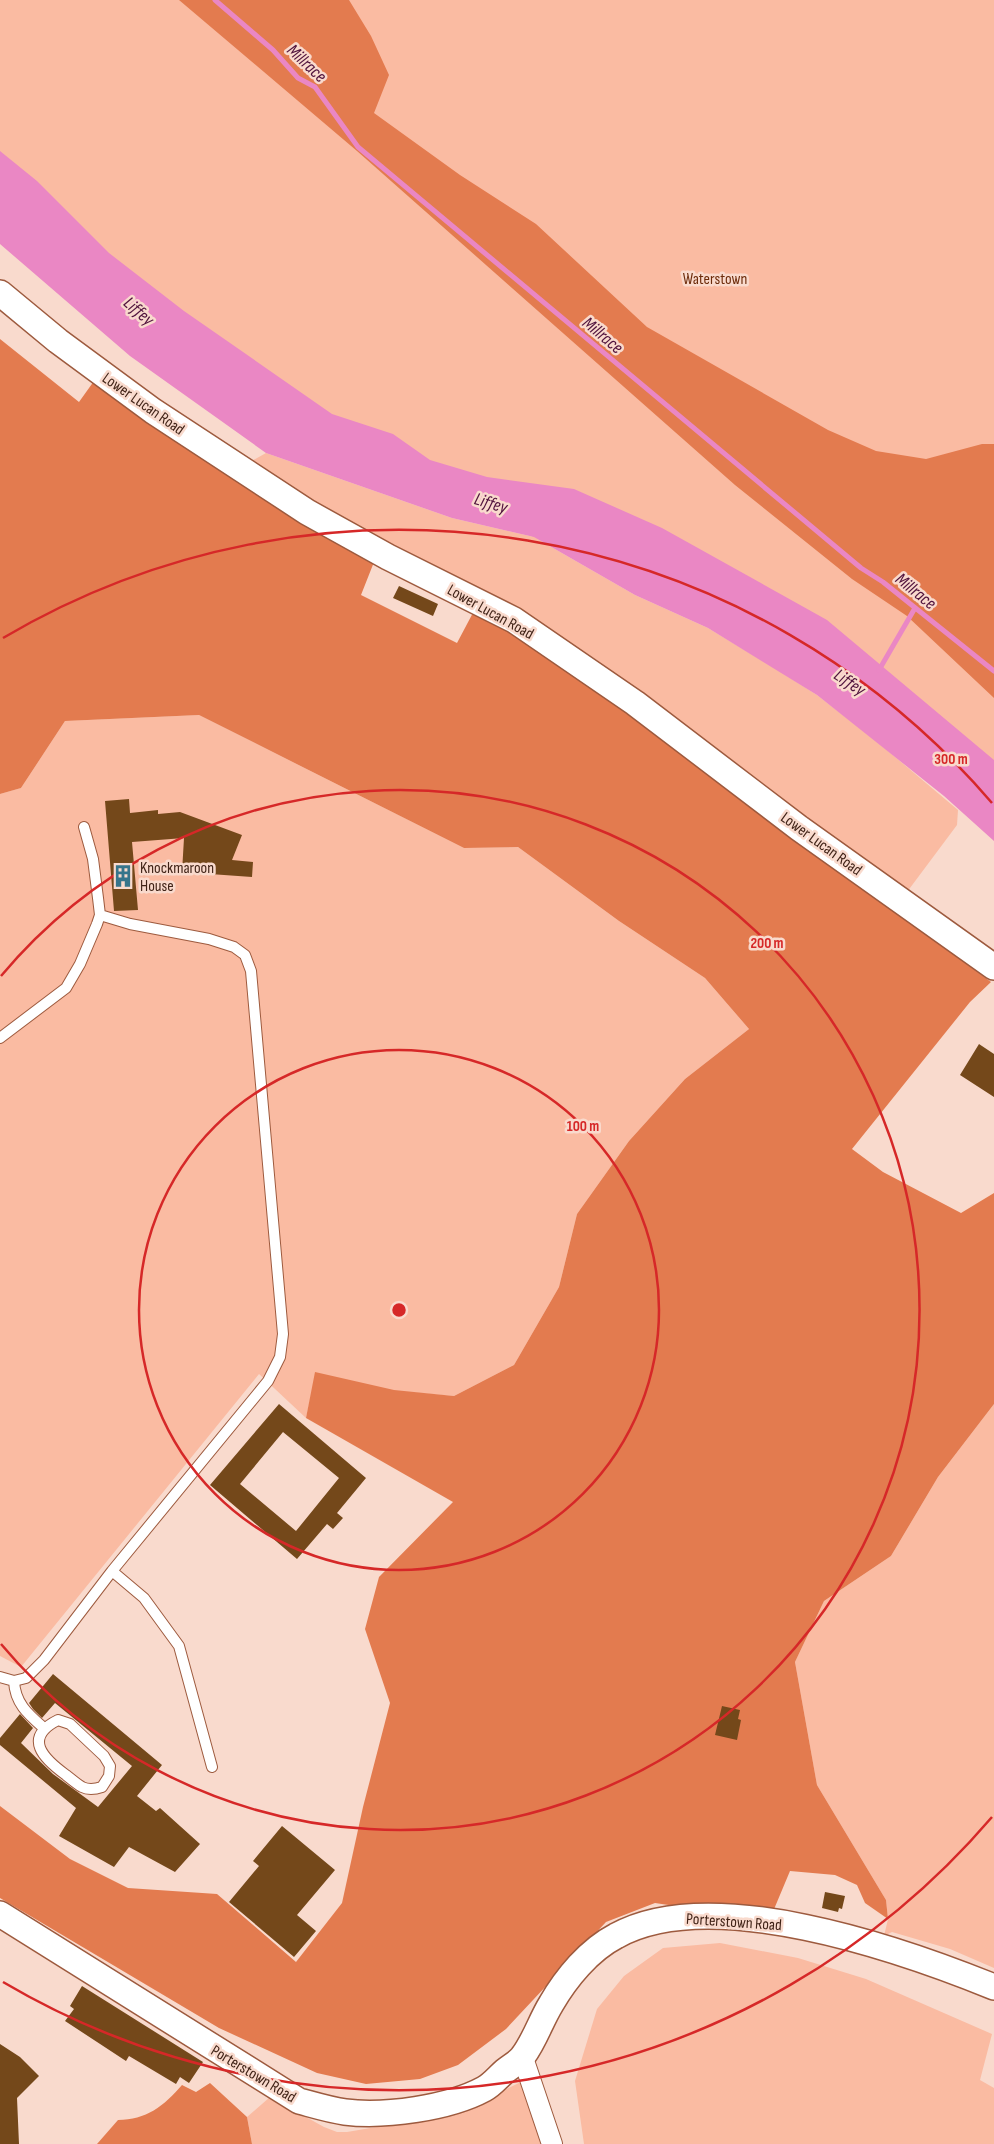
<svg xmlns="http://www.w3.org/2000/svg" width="994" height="2144" font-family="'Sofia Sans Condensed',sans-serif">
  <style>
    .green { fill: #fabba2 }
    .forest { fill: #e37b4f }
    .water { fill: #ea87c4 }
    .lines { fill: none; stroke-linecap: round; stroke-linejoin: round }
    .stream { stroke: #ea87c4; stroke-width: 5 }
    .building { fill: #74481a; fill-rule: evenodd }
    .service-casing { stroke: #9d5a3e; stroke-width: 12 }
    .minor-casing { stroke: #9d5a3e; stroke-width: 22 }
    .tertiary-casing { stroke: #9d5a3e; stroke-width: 28 }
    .service { stroke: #fff; stroke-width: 10 }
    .minor { stroke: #fff; stroke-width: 20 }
    .tertiary { stroke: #fff; stroke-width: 25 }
    .ring { fill: none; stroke: #d62828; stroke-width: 2.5 }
    .labels { text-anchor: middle; stroke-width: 5; stroke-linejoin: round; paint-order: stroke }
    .park-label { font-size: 16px; fill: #6d2c0b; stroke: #f9dacd }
    .street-label { font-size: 16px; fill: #402317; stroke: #f9dacd }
    .poi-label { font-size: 16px; fill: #402317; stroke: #f9dacd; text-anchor: start }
    .water-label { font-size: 18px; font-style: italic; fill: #50133d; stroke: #f9dacd }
    .centre { fill: #d62828; stroke: #f9dacd; stroke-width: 2.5 }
    .ring-label { font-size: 15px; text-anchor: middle; font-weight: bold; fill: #d62828; stroke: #f9dacd; stroke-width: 5; stroke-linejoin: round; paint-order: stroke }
  </style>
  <rect width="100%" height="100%" fill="#f9dacd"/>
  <path class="green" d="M0,0H994V796L866,691L393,472L0,191Z
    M266,453L452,518L534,537L635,595L708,628L776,669L817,695L875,740L958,810L957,825L907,892L594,658L480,592L366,534L248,463Z
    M199,715L464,848L518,847L619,921L705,978L749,1029L685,1079L629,1141L577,1214L559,1287L514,1365L454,1396L394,1391L316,1373L306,1418L259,1374L21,1667L0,1656V794L21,788L65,721Z
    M994,1404V1968L950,1949L892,1932L884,1936L888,1919L886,1900L817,1785L795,1662L824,1601L891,1556L938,1477Z
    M720,1943L798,1958L866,1979L992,2034L980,2080L994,2088V2144H584L575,2081L597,2009L624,1976L663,1948Z
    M523,2081L544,2144H252L247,2117L270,2097L324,2127L337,2132H347L400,2123L473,2105Z"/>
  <path class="forest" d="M179,0H349L371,36L389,75L374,113L460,175L536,224L647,327L828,430L876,451L926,459L982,444H994V698L907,616L852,579L735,485L357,151Z
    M0,339L79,402L94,381L374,562L361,595L457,643L475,609L579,675L991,982L970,1002L852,1149L883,1172L961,1213L994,1193V1404L938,1477L891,1556L824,1601L795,1662L817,1785L886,1900L888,1919L865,1903L857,1885L835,1875L790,1871L772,1914L682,1907L655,1903L606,1922L506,2029L458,2065L420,2079L366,2084L317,2073L219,2028L0,1898V1806L70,1859L128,1888L217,1894L296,1962L342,1903L363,1807L390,1703L365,1629L379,1577L453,1502L306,1418L315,1372L394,1390L454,1396L514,1365L559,1287L577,1214L629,1141L685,1079L749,1029L705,978L619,921L518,847L464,848L199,715L65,721L21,788L0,794Z
    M210,2083L247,2117L252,2144H97L118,2120C146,2120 164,2106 182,2085L196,2092Z"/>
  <path class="water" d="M0,151L37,181L109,253L184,311L332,414L393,434L430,460L487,477L574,489L662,528L827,620L994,760V841L944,796L817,695L708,628L635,595L534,537L452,518L266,453L130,356L0,244Z"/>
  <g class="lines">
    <path class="stream" d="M215,0L273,50L298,78L315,87L358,147L861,568L883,582L994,671
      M879,670L915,608"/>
  </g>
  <path class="building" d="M399,586L438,604L433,616L393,598Z
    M129,799L130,813L158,810V814L180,812L242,835L232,860L253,862L252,877L182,872L184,838L132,842L138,910L114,911L105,801Z
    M979,1044L994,1054V1097L960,1075Z
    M279,1404L366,1478L337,1513L343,1518L333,1529L327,1524L297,1559L210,1485ZM283,1432L339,1478L296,1531L240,1484Z
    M53,1674L162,1765L137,1796L156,1811L160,1808L200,1844L175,1872L129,1847L114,1867L59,1836L76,1808L0,1745V1738L20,1714L33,1728L21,1743L53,1774L98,1807L132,1766L55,1703L42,1718L33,1709L29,1703Z
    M722,1706L740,1710L738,1719L741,1720L737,1740L715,1735Z
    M282,1826L335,1870L297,1915L316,1931L294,1957L229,1902L259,1866L253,1861Z
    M825,1892L845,1896L842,1909L839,1908L838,1912L822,1908Z
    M82,1986L203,2062L189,2083L180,2077L176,2084L129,2056L126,2061L65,2021L74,2009L70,2006Z
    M0,2044L20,2057L39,2076L17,2098L19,2144H0Z"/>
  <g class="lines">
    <defs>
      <path id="service" d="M0,1038L66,988L80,964L97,924L100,915L98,898L93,859L84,827
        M112,1571L144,1598L179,1646L212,1767
        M0,1677L14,1681L26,1678L44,1660L112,1571L268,1381L280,1357L283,1334L251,971L245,955L234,947L209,939L130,924L100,915
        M14,1681C15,1704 29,1715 45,1729
        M58,1720L70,1724L104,1756L110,1766L109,1776L102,1787C96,1789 88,1790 82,1787C77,1784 71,1779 66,1775C44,1759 22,1738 58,1720Z"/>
      <path id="minor" d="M523,2058L552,2144"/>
      <path id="tertiary" d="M0,293L58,341L153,411L307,512L388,557L514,620L635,703L799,828L994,967
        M0,1914L299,2101C314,2105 330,2110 345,2112C384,2117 449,2108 484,2089C492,2085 498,2077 505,2071C511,2066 519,2062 523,2056C535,2040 541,2020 551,2004C566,1978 589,1950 616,1936C711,1883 900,1949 994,1987"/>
    </defs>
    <use href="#service" class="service-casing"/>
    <use href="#minor" class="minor-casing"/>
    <use href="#tertiary" class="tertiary-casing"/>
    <use href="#service" class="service"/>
    <use href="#minor" class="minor"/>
    <use href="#tertiary" class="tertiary"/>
  </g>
  <g class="ring">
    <circle cx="399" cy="1310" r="260"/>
    <path d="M1 976A520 520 0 1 1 1 1644"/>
    <path d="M992 1817A780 780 0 0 1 3 1982M3 638A780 780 0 0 1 992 803"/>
  </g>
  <defs>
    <symbol id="building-bare" viewBox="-9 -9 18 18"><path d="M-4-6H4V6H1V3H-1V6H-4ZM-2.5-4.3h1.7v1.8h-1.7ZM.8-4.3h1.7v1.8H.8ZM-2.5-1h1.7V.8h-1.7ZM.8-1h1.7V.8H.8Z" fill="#37758b" stroke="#f9dacd" stroke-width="2.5" paint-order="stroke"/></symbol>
  </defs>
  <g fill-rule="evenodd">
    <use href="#building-bare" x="107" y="860" width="32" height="32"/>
  </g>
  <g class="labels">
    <g class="park-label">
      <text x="715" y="284">Waterstown</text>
    </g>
    <g class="street-label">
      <text transform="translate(144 403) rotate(35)" y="6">Lower Lucan Road</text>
      <text transform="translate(491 611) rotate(29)" y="6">Lower Lucan Road</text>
      <text transform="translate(822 843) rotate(36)" y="6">Lower Lucan Road</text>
      <text transform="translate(734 1921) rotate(4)" y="6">Porterstown Road</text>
      <text transform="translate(254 2073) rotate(31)" y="6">Porterstown Road</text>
    </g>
    <g class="poi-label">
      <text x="140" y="873">Knockmaroon<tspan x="140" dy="18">House</tspan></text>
    </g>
    <g class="water-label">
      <text transform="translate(307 63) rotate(43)" y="6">Millrace</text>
      <text transform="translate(139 311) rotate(41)" y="6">Liffey</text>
      <text transform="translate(603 335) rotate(40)" y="6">Millrace</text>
      <text transform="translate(491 503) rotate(17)" y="6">Liffey</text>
      <text transform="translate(916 591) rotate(39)" y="6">Millrace</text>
      <text transform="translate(850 682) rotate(34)" y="6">Liffey</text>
    </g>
  </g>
  <circle cx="399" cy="1310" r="8" class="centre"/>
  <g class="ring-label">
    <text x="951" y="764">300 m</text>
    <text x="767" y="948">200 m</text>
    <text x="583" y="1131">100 m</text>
  </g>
</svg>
